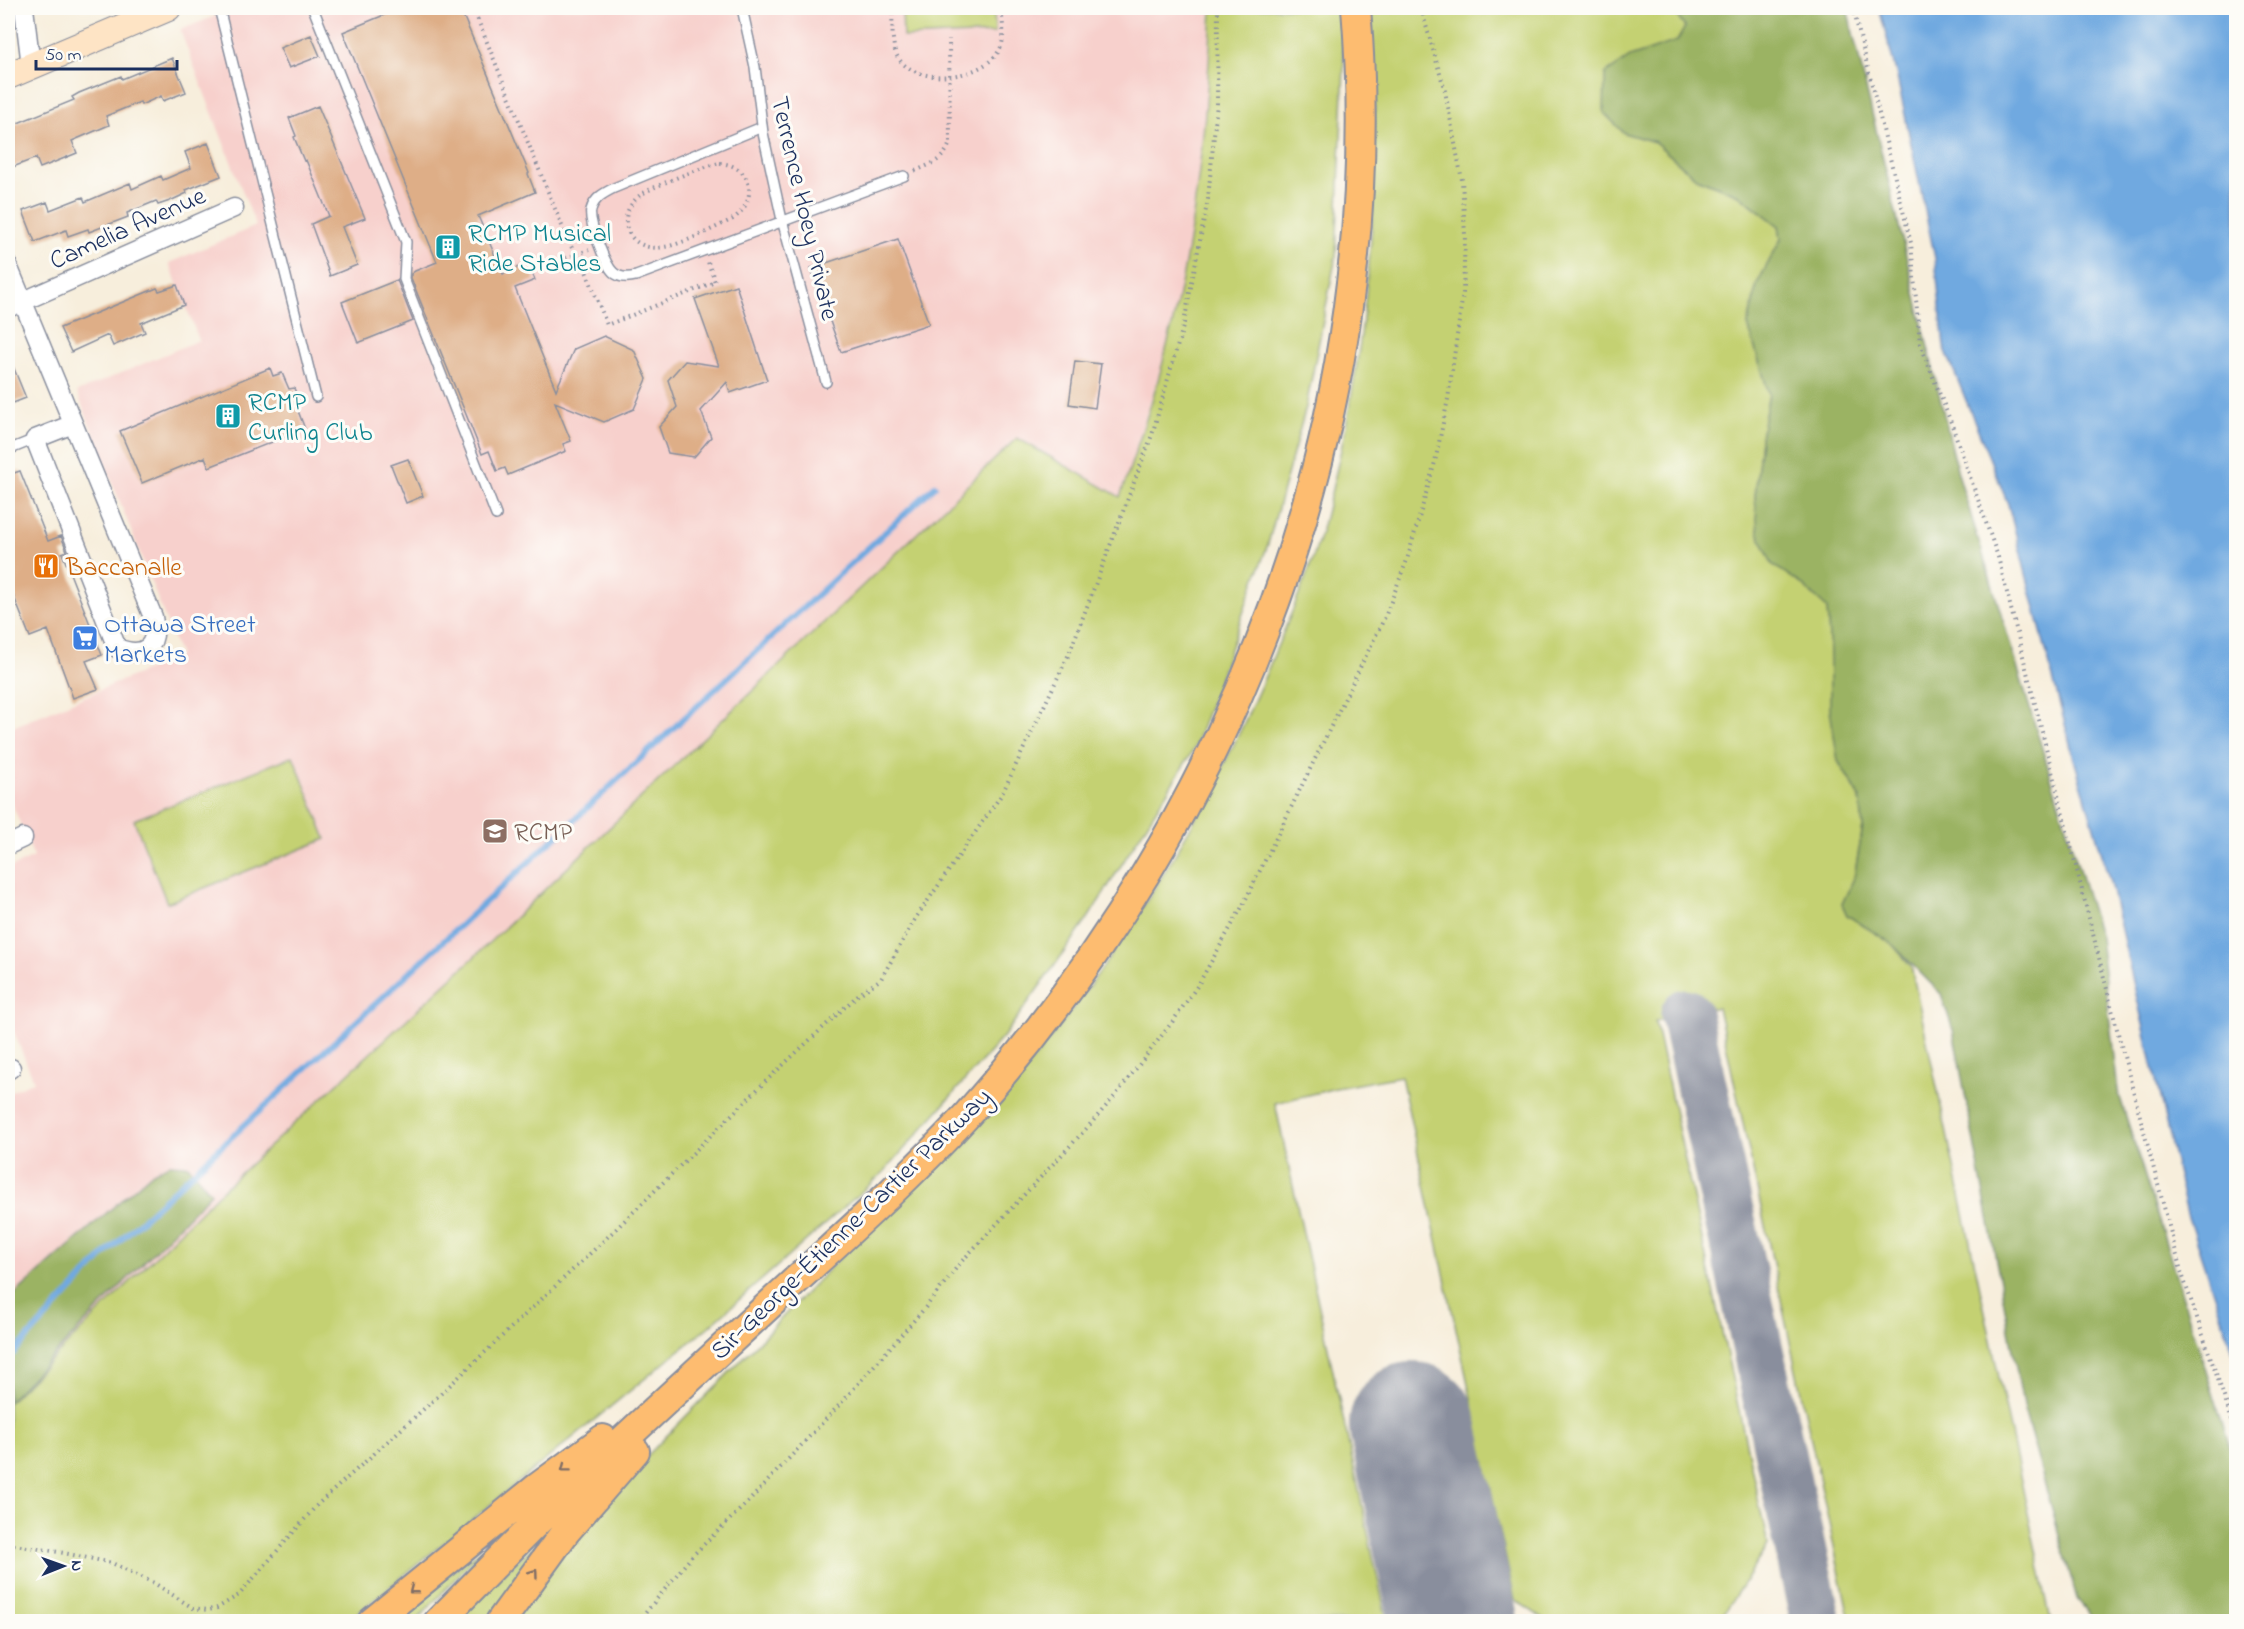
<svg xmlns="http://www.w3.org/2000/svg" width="2244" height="1629" font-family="'Indie Flower',sans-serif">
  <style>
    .built { fill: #f7d0cc }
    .green { fill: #c4d172; stroke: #708068; stroke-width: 1.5 }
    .forest { fill: #9bb364; stroke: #5b7161; stroke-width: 1.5 }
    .water { fill: #70a9e0; stroke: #466c9f; stroke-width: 1.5 }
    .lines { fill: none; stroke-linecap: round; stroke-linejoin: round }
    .stream { stroke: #70a9e0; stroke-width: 6 }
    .taxiway { stroke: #898e9d; stroke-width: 51 }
    .runway { stroke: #898e9d; stroke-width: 128 }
    .building { fill: #deae87 }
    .lane-casing { stroke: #898e9d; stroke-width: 12 }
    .street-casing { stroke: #898e9d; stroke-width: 21 }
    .secondary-casing { stroke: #898e9d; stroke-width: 28 }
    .primary-casing { stroke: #898e9d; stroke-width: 32 }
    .path { stroke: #898e9d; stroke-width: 4; stroke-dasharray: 1.5 4.5; stroke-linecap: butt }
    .lane { stroke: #fff; stroke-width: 9 }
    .street { stroke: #fff; stroke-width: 18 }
    .secondary { stroke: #fee4c5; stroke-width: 26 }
    .primary { stroke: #fdbc6f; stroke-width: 28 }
    .oneway { stroke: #816e66 }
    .labels { text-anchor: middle; stroke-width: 6; stroke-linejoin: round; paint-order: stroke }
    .street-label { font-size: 26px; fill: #1b2f5e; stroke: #fdfcf7 }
    .culture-label { font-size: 26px; fill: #0d838f; stroke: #fdfcf7; text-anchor: start }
    .food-label { font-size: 26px; fill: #c56008; stroke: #fdfcf7; text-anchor: start }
    .shop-label { font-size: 26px; fill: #366cbe; stroke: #fdfcf7; text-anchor: start }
    .education-label { font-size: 26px; fill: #785e54; stroke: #fdfcf7; text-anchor: start }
  </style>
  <rect width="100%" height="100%" fill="#fdfcf7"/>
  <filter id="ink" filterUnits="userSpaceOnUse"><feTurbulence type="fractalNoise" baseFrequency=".0167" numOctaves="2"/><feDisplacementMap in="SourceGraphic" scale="12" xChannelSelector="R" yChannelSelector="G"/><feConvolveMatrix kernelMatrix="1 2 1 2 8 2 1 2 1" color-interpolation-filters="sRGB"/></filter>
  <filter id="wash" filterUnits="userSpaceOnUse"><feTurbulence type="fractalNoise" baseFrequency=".008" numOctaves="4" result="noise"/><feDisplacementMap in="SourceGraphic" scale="24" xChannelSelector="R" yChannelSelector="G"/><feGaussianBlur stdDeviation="1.35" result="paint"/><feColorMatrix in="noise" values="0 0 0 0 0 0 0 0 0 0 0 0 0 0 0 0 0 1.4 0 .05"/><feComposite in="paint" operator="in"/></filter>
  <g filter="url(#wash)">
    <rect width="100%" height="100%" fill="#f7eedc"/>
    <path class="built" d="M236,8H1210V51L1201,161L1182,281L1165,354L1120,498L8,1481V1093L34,1081L8,1018V869L34,857L8,794V729L180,656L77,392L199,340L169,263L256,226L180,30Z"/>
    <path class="green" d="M902,8H994L995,33L903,37Z
      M1212,8H1341L1344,66L1336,256L1306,407L1268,544L1194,749L1087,920L1004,1036L884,1172L707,1328L348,1621L8,1622V1403L216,1196L471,960L1017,438L1120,497C1136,450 1153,403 1165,354C1195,241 1207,124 1212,8Z
      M1369,8H1671L1685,27L1677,42L1630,57L1624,133L1655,142L1696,178L1739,195L1779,226L1781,239L1757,284L1748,325L1769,394L1762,430L1755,497L1772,564L1800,583L1827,608L1838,761L1860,797L1863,827L1854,879L1842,904L1847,915L1891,943L1911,966L2051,1621H1850L1718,1007L1655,1021L1768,1545L1719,1621H1547L1515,1600L1401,1076L1336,1088L1275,1103L1387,1621L508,1622C544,1577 578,1531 617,1488C649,1453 683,1419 717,1385C768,1333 818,1279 870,1227C913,1185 961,1146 1000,1100C1116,964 1211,811 1278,645C1294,607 1311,568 1322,529C1367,360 1385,182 1369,8Z
      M293,756L326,839L167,903L134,820Z
      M566,1516L488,1621L450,1622Z
      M487,1545L416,1621L385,1622Z"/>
    <path class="forest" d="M1671,8H1847L1958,473L2100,938L2118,1091L2236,1466V1621H2095L2077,1599L2024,1410L1953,1030L1941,994L1891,943L1847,915L1842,904L1854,878L1863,827L1860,797L1838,761L1830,710V653L1827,608L1800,583L1772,564L1758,532L1755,497L1762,430L1769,394L1748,325L1757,284L1781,239L1779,226L1739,195L1696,178L1655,142L1624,133L1604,113L1605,74L1630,57L1677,41L1685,27Z
      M169,1164L188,1165L211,1193L8,1402V1300L153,1172Z"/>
    <path class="water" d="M1879,8H2236V1361L2187,1214L2110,882L2074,759L2008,504L1944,346L1935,258L1896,72Z"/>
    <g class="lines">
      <path class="stream" d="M8,1359L103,1256L935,486"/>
      <path class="taxiway" d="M1686,1014L1816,1622"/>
      <path class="runway" d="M1413,1426L1454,1622"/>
    </g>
    <g id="blocks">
      <path class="building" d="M401,8H460L529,173L528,174L535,192L478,216L503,274L528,263L535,280L515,288L556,390L574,349L604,336L634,350L647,379L634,409L604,422L555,402L571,441L563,444L566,451L508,475L505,468L497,471L489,451L482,454L411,278V274L415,271L437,262L343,32Z
        M311,35L320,56L289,68L280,48Z
        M172,58L186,92L163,101L161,96L141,105L140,102L106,116L109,125L72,141L77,153L40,168L36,158L8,169V127L74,100L72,97L79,93L121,76L122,79Z
        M318,106L365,218L342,227L357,265L330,276L311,224L329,216L306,160L304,161L294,137L296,136L289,118Z
        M208,143L221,176L186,190L187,193L170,201L158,205L156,201L127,213L128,217L89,232L88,229L68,236L66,230L35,242L23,211L47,202L50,210L83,197L85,202L130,183L132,189L161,176L163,180L191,168L185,152Z
        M898,239L929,324L841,352L811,268Z
        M397,280L413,321L358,343L342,302Z
        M177,285L184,305L141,323L145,332L113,346L108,335L71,352L60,328L157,288L159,291Z
        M736,285L767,380L730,393L727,382L701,411L711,437L694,457L668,453L659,427L677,407L668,380L685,361L719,366L695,299Z
        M8,354L26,398L8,405Z
        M1075,361L1101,364L1095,408L1069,404Z
        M270,368L273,376L282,373L289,389L294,388L299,401L295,403L305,429L209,467L205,457L142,483L120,431Z
        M408,459L423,496L406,503L391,465Z
        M20,471L48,541L61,536L67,551L62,553L102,655L86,661L98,689L73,698L48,630L30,637L14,597L8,599V475Z"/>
    </g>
  </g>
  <g filter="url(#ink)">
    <use href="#blocks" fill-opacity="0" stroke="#898e9d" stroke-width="1.5"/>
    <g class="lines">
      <defs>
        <path id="lane" d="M219,8L316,397
          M313,8L406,242L404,279L496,515
          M742,8L755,67L763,133L782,220L826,382
          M762,127L614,188C604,193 594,198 591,210C588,221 605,264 613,272C619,278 628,278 636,276L904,176
          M8,450L35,439"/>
        <path id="street" d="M24,8L31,66
          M8,266L153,617C159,646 145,659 117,648L35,439L73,424
          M8,308L234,208
          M8,845L23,838
          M8,1070L11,1068"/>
        <path id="secondary" d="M8,76L168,8"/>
        <path id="primary" d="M372,1622L538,1487L603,1439
          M438,1622C475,1585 511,1547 548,1511C616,1446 686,1382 755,1318C826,1252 900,1188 966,1116C1237,815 1390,414 1356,8
          M500,1622L566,1531L635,1451"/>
      </defs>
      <use href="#lane" class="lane-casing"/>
      <use href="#street" class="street-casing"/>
      <use href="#secondary" class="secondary-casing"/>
      <use href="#primary" class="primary-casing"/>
      <path class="path" d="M473,8L569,243L586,271L607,325L715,282L708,262
        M892,8C893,22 891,40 896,54C912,88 983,81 1000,49C1006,37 1002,20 1001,8
        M1853,8L1911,243L1920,344L1952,425L1998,557L2121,1045L2181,1271L2236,1432
        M720,163C753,166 759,200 733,219C714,228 684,244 664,247C630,253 612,219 639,196C648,188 707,165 720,163Z
        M915,171C931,164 945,160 950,142L949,39
        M543,266L589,250
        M8,1544L59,1552L112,1563L154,1583L193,1608L208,1610L217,1608L239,1595L317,1505L447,1388L614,1231L768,1079L858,995L881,979L915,919L1002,794L1069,654L1152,435L1184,323L1208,199L1217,103L1218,8
        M638,1622L692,1556L747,1503L842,1402L925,1308L961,1262L1086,1129L1115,1096L1173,1021L1198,985L1242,907L1385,617L1407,560L1435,462L1448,399L1463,293L1465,235L1462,180L1445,91L1421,8"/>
      <use href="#lane" class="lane"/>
      <use href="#street" class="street"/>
      <use href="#secondary" class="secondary"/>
      <use href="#primary" class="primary"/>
    </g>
    <defs><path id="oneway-chevron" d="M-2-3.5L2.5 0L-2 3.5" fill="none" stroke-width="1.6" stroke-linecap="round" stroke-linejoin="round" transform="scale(1.5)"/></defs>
    <g class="oneway">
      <use href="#oneway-chevron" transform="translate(565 1468) rotate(143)"/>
      <use href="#oneway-chevron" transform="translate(534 1573) rotate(-54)"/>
      <use href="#oneway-chevron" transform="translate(413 1590) rotate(142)"/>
    </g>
  </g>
  <defs>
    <symbol id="building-square" viewBox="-11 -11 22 22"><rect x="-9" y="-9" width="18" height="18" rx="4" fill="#0f9aa8" stroke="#fdfcf7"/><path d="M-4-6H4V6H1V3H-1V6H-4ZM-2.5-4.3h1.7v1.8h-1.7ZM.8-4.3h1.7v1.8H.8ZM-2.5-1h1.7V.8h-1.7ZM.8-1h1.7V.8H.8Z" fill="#fff"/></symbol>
    <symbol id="restaurant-square" viewBox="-11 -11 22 22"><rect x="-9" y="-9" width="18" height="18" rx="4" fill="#e8710a" stroke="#fdfcf7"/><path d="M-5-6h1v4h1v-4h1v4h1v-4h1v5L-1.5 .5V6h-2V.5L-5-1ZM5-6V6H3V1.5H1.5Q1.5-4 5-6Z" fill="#fff"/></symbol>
    <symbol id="supermarket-square" viewBox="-11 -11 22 22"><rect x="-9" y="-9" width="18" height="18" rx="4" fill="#3f7fe0" stroke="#fdfcf7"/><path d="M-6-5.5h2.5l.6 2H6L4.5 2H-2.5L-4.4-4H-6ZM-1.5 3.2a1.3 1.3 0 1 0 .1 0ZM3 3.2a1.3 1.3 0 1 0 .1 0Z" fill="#fff"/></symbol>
    <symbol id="university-square" viewBox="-11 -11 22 22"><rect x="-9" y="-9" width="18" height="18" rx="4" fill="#8d6e63" stroke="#fdfcf7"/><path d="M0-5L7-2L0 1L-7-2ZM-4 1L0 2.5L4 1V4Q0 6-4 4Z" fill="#fff"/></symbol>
  </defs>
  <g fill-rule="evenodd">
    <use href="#building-square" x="433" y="232" width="30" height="30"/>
    <use href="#building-square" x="213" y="401" width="30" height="30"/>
    <use href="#restaurant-square" x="31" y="551" width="30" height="30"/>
    <use href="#supermarket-square" x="70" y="623" width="30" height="30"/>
    <use href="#university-square" x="480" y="816" width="30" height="30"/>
  </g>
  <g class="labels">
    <g class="street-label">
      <text transform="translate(806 208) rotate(77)" y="9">Terrence Hoey Private</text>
      <text transform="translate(127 227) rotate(-24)" y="9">Camelia Avenue</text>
      <text transform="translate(850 1223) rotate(-44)" y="9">Sir-George-Étienne-Cartier Parkway</text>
    </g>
    <g class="culture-label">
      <text x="468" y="241">RCMP Musical<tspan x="468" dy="30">Ride Stables</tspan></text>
      <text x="248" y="410">RCMP<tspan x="248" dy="30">Curling Club</tspan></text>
    </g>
    <g class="food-label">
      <text x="66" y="575">Baccanalle</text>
    </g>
    <g class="shop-label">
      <text x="104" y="632">Ottawa Street<tspan x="104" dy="30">Markets</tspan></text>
    </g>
    <g class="education-label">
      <text x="514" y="840">RCMP</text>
    </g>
  </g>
  <rect width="2244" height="1629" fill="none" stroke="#fdfcf7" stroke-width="30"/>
  <g transform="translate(63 1566) rotate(89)" stroke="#fdfcf7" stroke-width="4.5" paint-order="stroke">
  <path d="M0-4.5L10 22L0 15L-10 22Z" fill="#1b2f5e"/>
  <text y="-9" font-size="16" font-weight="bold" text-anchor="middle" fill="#1b2f5e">N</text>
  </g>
  <path d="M36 60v9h141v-9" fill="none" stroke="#1b2f5e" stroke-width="3"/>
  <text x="45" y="60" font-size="18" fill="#1b2f5e" stroke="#fdfcf7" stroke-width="4.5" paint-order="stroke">50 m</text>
</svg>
